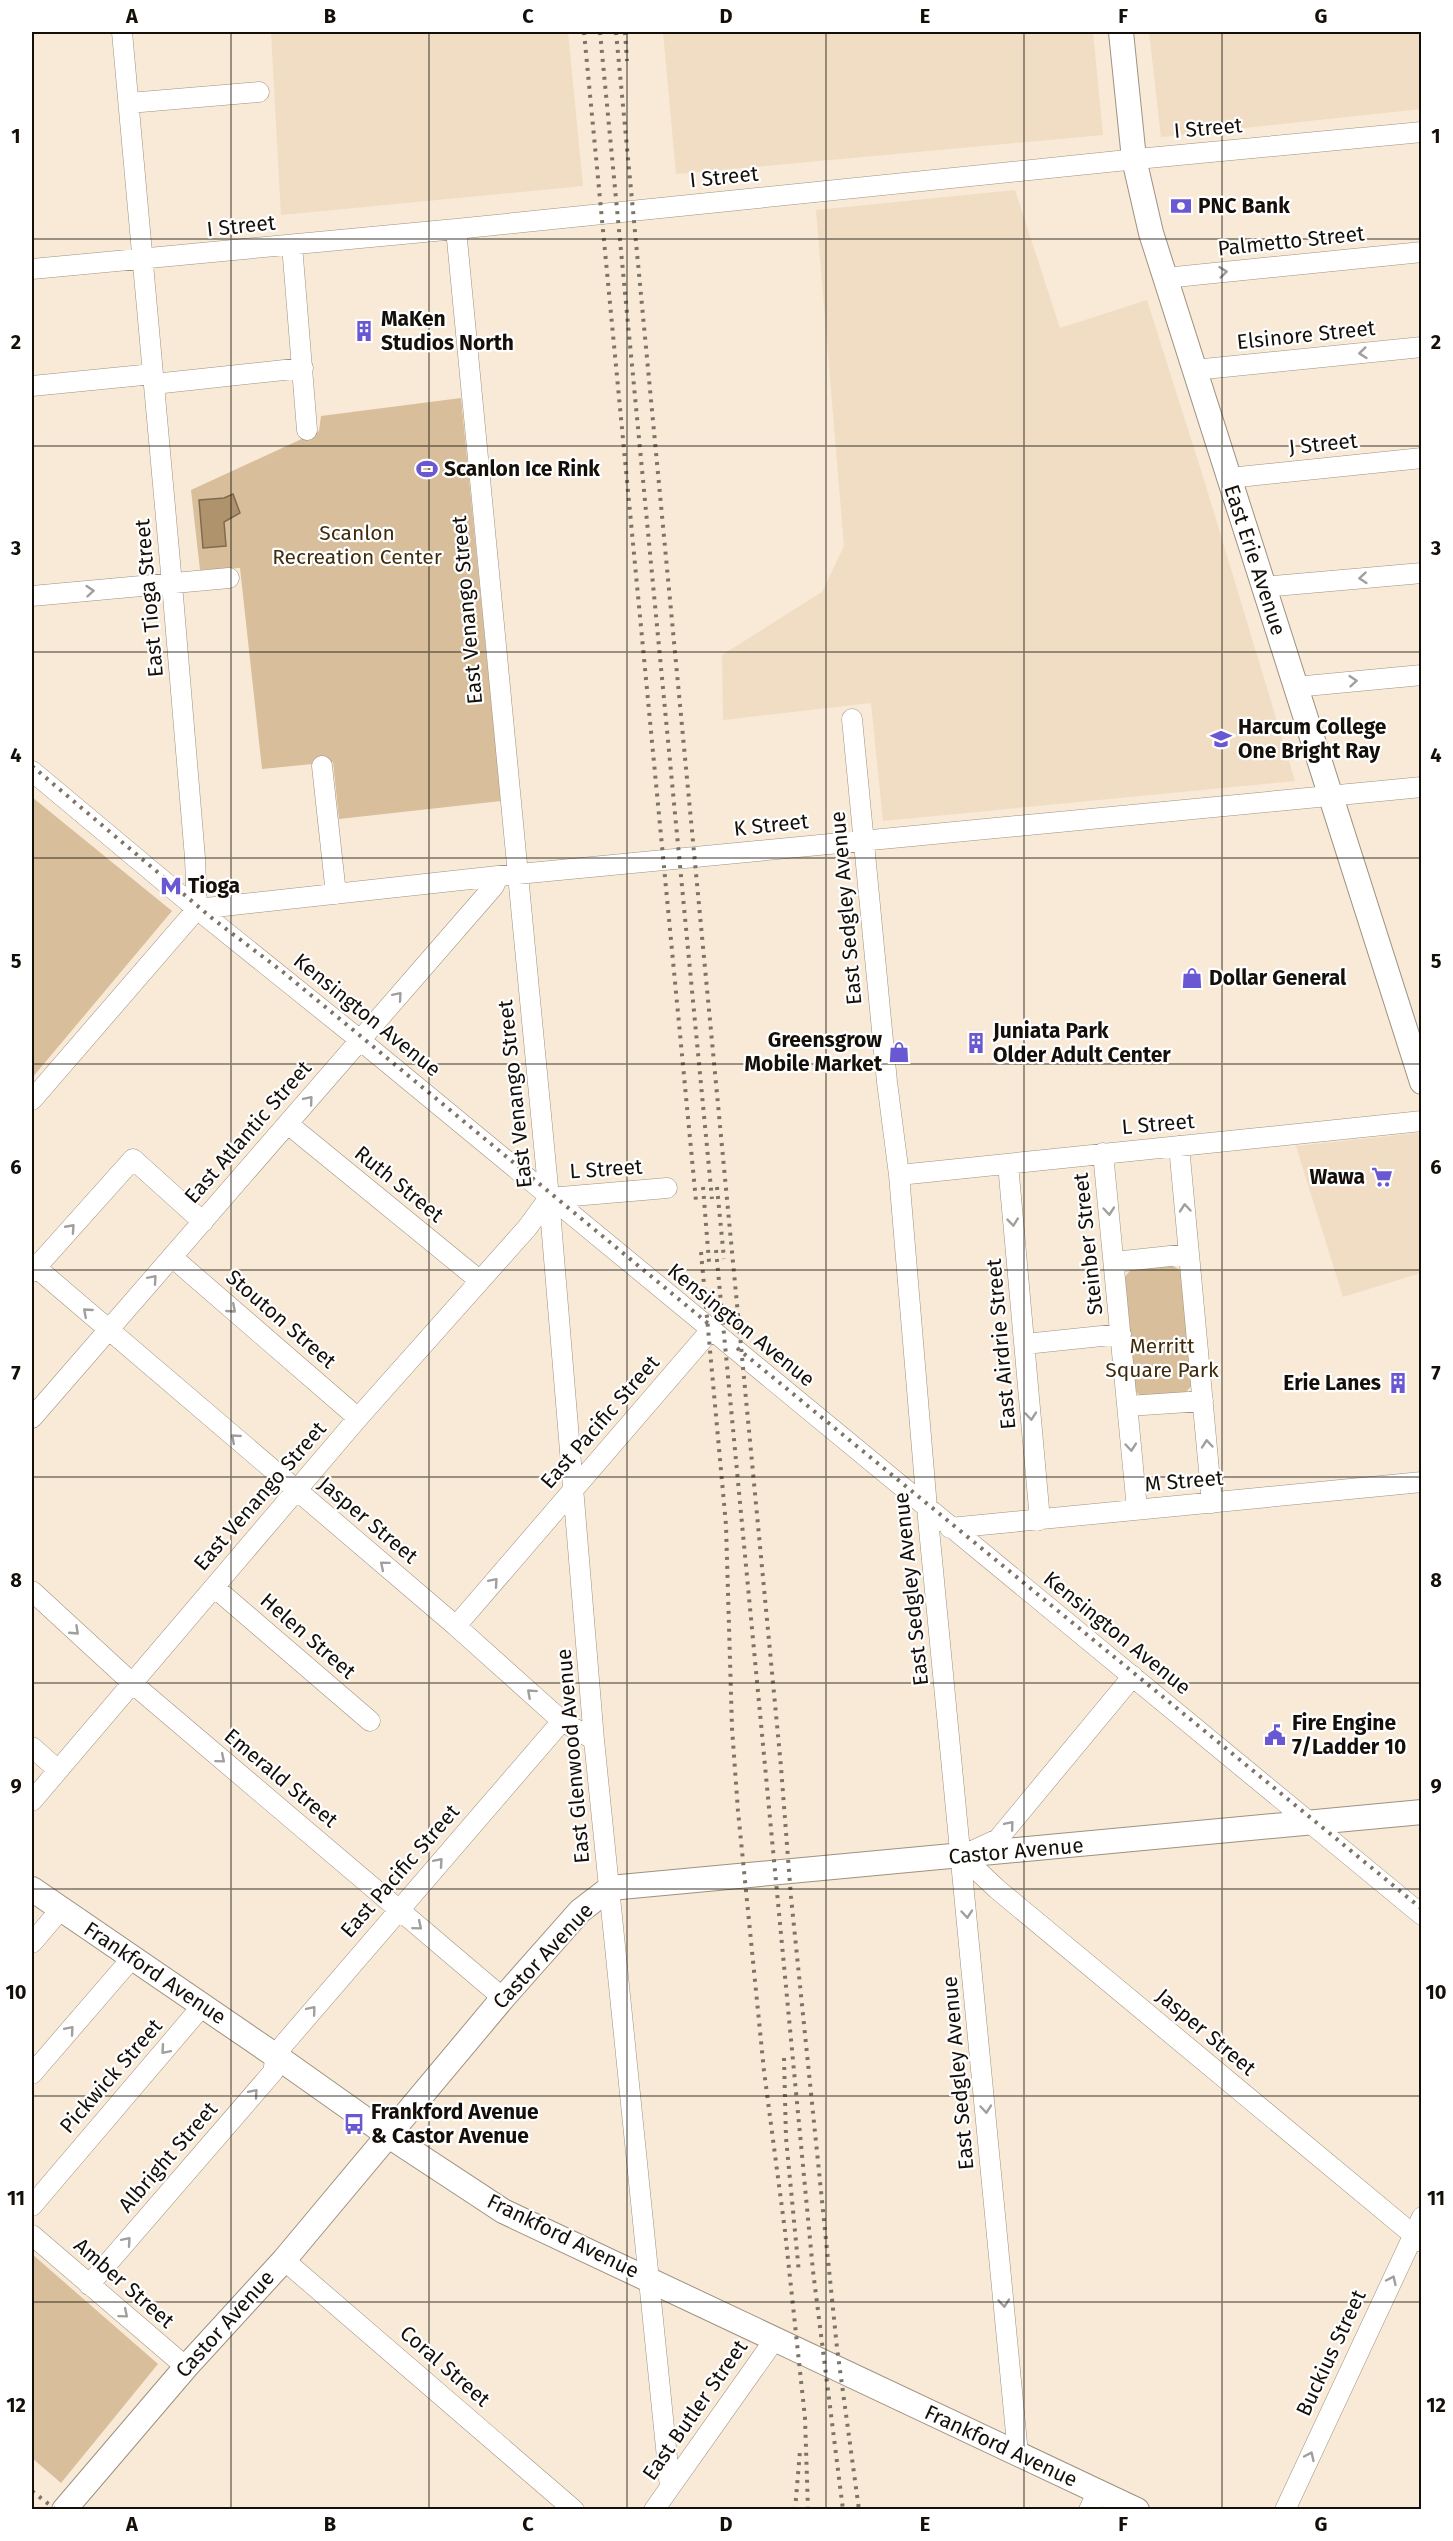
<svg xmlns="http://www.w3.org/2000/svg" width="1453" height="2541" font-family="'Fira Sans',sans-serif">
  <style>
    .built { fill: #f0ddc4 }
    .green { fill: #d8be9b }
    .water { fill: #af936d; stroke: #806b4f; stroke-width: 1.5 }
    .lines { fill: none; stroke-linecap: round; stroke-linejoin: round }
    .minor-casing { stroke: #9e917f; stroke-width: 21 }
    .major-casing { stroke: #9e917f; stroke-width: 26 }
    .minor { stroke: #fff; stroke-width: 20 }
    .major { stroke: #fff; stroke-width: 24 }
    .rail { stroke: #7d7468; stroke-width: 4; stroke-dasharray: 3 6; stroke-linecap: butt }
    .oneway { stroke: #a19f9d }
    .grid { fill: none; stroke: #140f09; stroke-width: 1.5; stroke-opacity: 0.55 }
    .labels { text-anchor: middle; stroke-width: 4.5; stroke-linejoin: round; paint-order: stroke }
    .street-label { font-size: 21px; fill: #140f09; stroke: #fff }
    .poi-label { font-size: 21px; font-weight: bold; fill: #140f09; stroke: #fff; text-anchor: start }
    .park-label { font-size: 21px; fill: #402b0b; stroke: #fff }
    .neatline { fill: none; stroke: #140f09; stroke-width: 2 }
    .grid-label { font-size: 20px; text-anchor: middle; font-weight: bold; fill: #140f09 }
  </style>
  <rect width="100%" height="100%" fill="#f8ead7"/>
  <path class="built" d="M271,32H568L583,186L281,215Z
    M663,32H1093L1103,135L676,174Z
    M1149,32H1421V109L1161,137Z
    M1015,190L1060,328L1147,300L1205,483L1295,781L883,821L871,703L723,720L722,655L822,592L844,546L816,210Z
    M1418,1133L1422,1145L1421,1273L1343,1297L1296,1146Z"/>
  <path class="green" d="M461,398L501,801L339,819L333,762L262,769L240,568L200,570L191,490L319,431L321,416Z
    M32,797L172,911L32,1078Z
    M1169,1264L1180,1270L1186,1279L1194,1383L1185,1393L1142,1397L1136,1392L1125,1277L1132,1268Z
    M32,2254L158,2364L61,2483L32,2458Z"/>
  <path class="water" d="M233,494L240,513L224,522L226,546L203,548L199,500L224,498Z"/>
  <g class="lines">
    <defs>
      <path id="minor" d="M129,103L259,92
        M456,229L549,1198L594,1740L670,2487
        M292,245L307,430
        M32,269L456,229L1137,159L1422,132
        M1165,278L1422,252
        M1194,370L1422,347
        M154,384L303,368
        M32,386L153,374
        M1229,478L1422,458
        M1263,587L1422,573
        M32,596L229,578
        M1295,687L1422,675
        M852,719L887,1082L899,1175L927,1508L1018,2454
        M322,766L336,894
        M32,771L197,909L360,1040L1422,1915
        M197,909L498,876L1422,787
        M32,1100L197,909L195,858L172,584L122,32
        M288,1124L479,1280
        M1179,1146L1212,1503
        M1103,1153L1137,1509
        M1008,1164L1040,1520
        M899,1175L1422,1121
        M549,1198L667,1188
        M172,1257L358,1418
        M1114,1262L1189,1254
        M32,1264L456,1626L562,1721L594,1740
        M32,1272L133,1159L203,1222
        M1025,1344L1121,1334
        M1128,1406L1203,1401
        M32,1418L494,886L498,876
        M950,1528L1422,1482
        M214,1587L370,1721
        M32,1591L132,1683L503,1998
        M456,1626L710,1331
        M32,1747L58,1770
        M32,1801L358,1418L527,1228L549,1198
        M972,1851L998,1839L1133,1676
        M962,1856L997,1889L1422,2242
        M32,1943L61,1909
        M32,2074L132,1958
        M32,2206L203,2005
        M32,2235L186,2367
        M284,2260L574,2510
        M89,2285L273,2072L276,2056L284,2044L562,1721
        M654,2510L775,2339
        M1089,2510L1098,2491
        M1285,2510L1422,2217"/>
      <path id="major" d="M1121,32L1134,159L1151,233L1422,1082
        M32,1889L276,2056L389,2136L503,2211L1137,2510
        M64,2510L186,2367L284,2260L503,1998L580,1911L610,1888L1422,1812"/>
    </defs>
    <use href="#minor" class="minor-casing"/>
    <use href="#major" class="major-casing"/>
    <use href="#minor" class="minor"/>
    <use href="#major" class="major"/>
    <path class="rail" d="M584,32L696,1201
      M600,32L712,1199
      M616,32L781,1767L791,1897L837,2348L859,2510
      M625,32L627,61
      M32,766L213,919L283,972L710,1325
      M703,1187L709,1262
      M717,1187L724,1259
      M716,1250L813,2271L843,2510
      M701,1252L726,1525L732,1728L738,1811L764,2071L785,2231L805,2418L808,2510
      M737,1348L1422,1909
      M784,2058L786,2138L799,2273
      M32,2491L56,2510
      M795,2510L800,2451"/>
  </g>
  <defs><path id="oneway-chevron" d="M-2-3.5L2.5 0L-2 3.5" fill="none" stroke-width="1.6" stroke-linecap="round" stroke-linejoin="round" transform="scale(1.5)"/></defs>
  <g class="oneway">
    <use href="#oneway-chevron" transform="translate(1223 272) rotate(-6)"/>
    <use href="#oneway-chevron" transform="translate(1363 353) rotate(174)"/>
    <use href="#oneway-chevron" transform="translate(1363 578) rotate(175)"/>
    <use href="#oneway-chevron" transform="translate(90 591) rotate(-5)"/>
    <use href="#oneway-chevron" transform="translate(1353 681) rotate(-5)"/>
    <use href="#oneway-chevron" transform="translate(398 996) rotate(-49)"/>
    <use href="#oneway-chevron" transform="translate(309 1100) rotate(-50)"/>
    <use href="#oneway-chevron" transform="translate(1185 1208) rotate(-95)"/>
    <use href="#oneway-chevron" transform="translate(1109 1211) rotate(85)"/>
    <use href="#oneway-chevron" transform="translate(1013 1222) rotate(84)"/>
    <use href="#oneway-chevron" transform="translate(71 1228) rotate(-48)"/>
    <use href="#oneway-chevron" transform="translate(153 1279) rotate(-49)"/>
    <use href="#oneway-chevron" transform="translate(232 1309) rotate(41)"/>
    <use href="#oneway-chevron" transform="translate(87 1312) rotate(-139)"/>
    <use href="#oneway-chevron" transform="translate(1031 1416) rotate(85)"/>
    <use href="#oneway-chevron" transform="translate(235 1438) rotate(-139)"/>
    <use href="#oneway-chevron" transform="translate(1207 1444) rotate(-95)"/>
    <use href="#oneway-chevron" transform="translate(1131 1447) rotate(85)"/>
    <use href="#oneway-chevron" transform="translate(384 1565) rotate(-140)"/>
    <use href="#oneway-chevron" transform="translate(494 1582) rotate(-49)"/>
    <use href="#oneway-chevron" transform="translate(75 1631) rotate(43)"/>
    <use href="#oneway-chevron" transform="translate(531 1693) rotate(-138)"/>
    <use href="#oneway-chevron" transform="translate(221 1759) rotate(40)"/>
    <use href="#oneway-chevron" transform="translate(1010 1825) rotate(-50)"/>
    <use href="#oneway-chevron" transform="translate(439 1862) rotate(-49)"/>
    <use href="#oneway-chevron" transform="translate(967 1914) rotate(85)"/>
    <use href="#oneway-chevron" transform="translate(418 1926) rotate(40)"/>
    <use href="#oneway-chevron" transform="translate(312 2010) rotate(-50)"/>
    <use href="#oneway-chevron" transform="translate(70 2030) rotate(-49)"/>
    <use href="#oneway-chevron" transform="translate(165 2050) rotate(131)"/>
    <use href="#oneway-chevron" transform="translate(254 2093) rotate(-49)"/>
    <use href="#oneway-chevron" transform="translate(986 2109) rotate(85)"/>
    <use href="#oneway-chevron" transform="translate(127 2241) rotate(-49)"/>
    <use href="#oneway-chevron" transform="translate(1392 2280) rotate(-65)"/>
    <use href="#oneway-chevron" transform="translate(1004 2303) rotate(85)"/>
    <use href="#oneway-chevron" transform="translate(124 2314) rotate(40)"/>
    <use href="#oneway-chevron" transform="translate(1310 2456) rotate(-65)"/>
  </g>
  <path class="grid" d="M231,32V2510M429,32V2510M627,32V2510M826,32V2510M1024,32V2510M1222,32V2510M32,239H1422M32,446H1422M32,652H1422M32,858H1422M32,1064H1422M32,1270H1422M32,1477H1422M32,1683H1422M32,1889H1422M32,2096H1422M32,2302H1422"/>
  <defs>
    <symbol id="bank-bare" viewBox="-9 -9 18 18"><path d="M-6-4H6V4H-6ZM0-2.3a2.3 2.3 0 1 0 0 4.6a2.3 2.3 0 1 0 0-4.6Z" fill="#6a58d2" stroke="#fff" stroke-width="2.5" paint-order="stroke"/></symbol>
    <symbol id="building-bare" viewBox="-9 -9 18 18"><path d="M-4-6H4V6H1V3H-1V6H-4ZM-2.5-4.3h1.7v1.8h-1.7ZM.8-4.3h1.7v1.8H.8ZM-2.5-1h1.7V.8h-1.7ZM.8-1h1.7V.8H.8Z" fill="#6a58d2" stroke="#fff" stroke-width="2.5" paint-order="stroke"/></symbol>
    <symbol id="stadium-bare" viewBox="-9 -9 18 18"><path d="M0-5a6.5 5 0 1 0 0 10a6.5 5 0 1 0 0-10ZM-3.5-1.8h7v3.6h-7Z" fill="#6a58d2" stroke="#fff" stroke-width="2.5" paint-order="stroke"/></symbol>
    <symbol id="university-bare" viewBox="-9 -9 18 18"><path d="M0-5L7-2L0 1L-7-2ZM-4 1L0 2.5L4 1V4Q0 6-4 4Z" fill="#6a58d2" stroke="#fff" stroke-width="2.5" paint-order="stroke"/></symbol>
    <symbol id="metro-bare" viewBox="-9 -9 18 18"><path d="M-5.5 5V-5H-3L0 0L3-5H5.5V5H3V-.5L0 4L-3-.5V5Z" fill="#6a58d2" stroke="#fff" stroke-width="2.5" paint-order="stroke"/></symbol>
    <symbol id="shop-bare" viewBox="-9 -9 18 18"><path d="M-5-2.5h2.3a2.7 3.5 0 0 1 5.4 0H5L5.5 6h-11ZM-1.5-2.5h3a1.5 2.3 0 0 0-3 0Z" fill="#6a58d2" stroke="#fff" stroke-width="2.5" paint-order="stroke"/></symbol>
    <symbol id="supermarket-bare" viewBox="-9 -9 18 18"><path d="M-6-5.5h2.5l.6 2H6L4.5 2H-2.5L-4.4-4H-6ZM-1.5 3.2a1.3 1.3 0 1 0 .1 0ZM3 3.2a1.3 1.3 0 1 0 .1 0Z" fill="#6a58d2" stroke="#fff" stroke-width="2.5" paint-order="stroke"/></symbol>
    <symbol id="civic-bare" viewBox="-9 -9 18 18"><path d="M-.6-6.5H3V-4.5H.6V-3L4-1V1h2V6H-6V1h2V-1L-.6-3ZM-1.2 2.5V6h2.4V2.5Z" fill="#6a58d2" stroke="#fff" stroke-width="2.5" paint-order="stroke"/></symbol>
    <symbol id="bus-bare" viewBox="-9 -9 18 18"><path d="M-5-6H5V4H4V6H2V4H-2V6H-4V4H-5ZM-3.5-4V0h7V-4ZM-3.5 1.2v1.5H-2V1.2ZM2 1.2v1.5H3.5V1.2Z" fill="#6a58d2" stroke="#fff" stroke-width="2.5" paint-order="stroke"/></symbol>
  </defs>
  <g fill-rule="evenodd">
    <use href="#bank-bare" x="1166" y="191" width="30" height="30"/>
    <use href="#building-bare" x="349" y="316" width="30" height="30"/>
    <use href="#stadium-bare" x="412" y="454" width="30" height="30"/>
    <use href="#university-bare" x="1206" y="724" width="30" height="30"/>
    <use href="#metro-bare" x="156" y="871" width="30" height="30"/>
    <use href="#shop-bare" x="1177" y="963" width="30" height="30"/>
    <use href="#building-bare" x="961" y="1028" width="30" height="30"/>
    <use href="#shop-bare" x="884" y="1037" width="30" height="30"/>
    <use href="#supermarket-bare" x="1367" y="1162" width="30" height="30"/>
    <use href="#building-bare" x="1383" y="1368" width="30" height="30"/>
    <use href="#civic-bare" x="1260" y="1720" width="30" height="30"/>
    <use href="#bus-bare" x="339" y="2109" width="30" height="30"/>
  </g>
  <g class="labels">
    <g class="street-label">
      <text transform="translate(1208 128) rotate(-5)" y="7">I Street</text>
      <text transform="translate(724 177) rotate(-6)" y="7">I Street</text>
      <text transform="translate(241 226) rotate(-6)" y="7">I Street</text>
      <text transform="translate(1291 241) rotate(-6)" y="7">Palmetto Street</text>
      <text transform="translate(1306 335) rotate(-6)" y="7">Elsinore Street</text>
      <text transform="translate(1323 444) rotate(-6)" y="7">J Street</text>
      <text transform="translate(1255 560) rotate(72)" y="7">East Erie Avenue</text>
      <text transform="translate(149 598) rotate(-95)" y="7">East Tioga Street</text>
      <text transform="translate(467 610) rotate(-95)" y="7">East Venango Street</text>
      <text transform="translate(771 825) rotate(-6)" y="7">K Street</text>
      <text transform="translate(846 908) rotate(-95)" y="7">East Sedgley Avenue</text>
      <text transform="translate(367 1015) rotate(39)" y="7">Kensington Avenue</text>
      <text transform="translate(515 1094) rotate(-96)" y="7">East Venango Street</text>
      <text transform="translate(1158 1124) rotate(-5)" y="7">L Street</text>
      <text transform="translate(248 1132) rotate(-49)" y="7">East Atlantic Street</text>
      <text transform="translate(606 1169) rotate(-4)" y="7">L Street</text>
      <text transform="translate(399 1184) rotate(39)" y="7">Ruth Street</text>
      <text transform="translate(1088 1244) rotate(-96)" y="7">Steinber Street</text>
      <text transform="translate(281 1319) rotate(41)" y="7">Stouton Street</text>
      <text transform="translate(741 1325) rotate(39)" y="7">Kensington Avenue</text>
      <text transform="translate(1001 1344) rotate(-95)" y="7">East Airdrie Street</text>
      <text transform="translate(600 1422) rotate(-49)" y="7">East Pacific Street</text>
      <text transform="translate(1184 1481) rotate(-5)" y="7">M Street</text>
      <text transform="translate(260 1496) rotate(-49)" y="7">East Venango Street</text>
      <text transform="translate(368 1520) rotate(40)" y="7">Jasper Street</text>
      <text transform="translate(911 1589) rotate(-96)" y="7">East Sedgley Avenue</text>
      <text transform="translate(1117 1633) rotate(39)" y="7">Kensington Avenue</text>
      <text transform="translate(308 1636) rotate(41)" y="7">Helen Street</text>
      <text transform="translate(573 1756) rotate(-95)" y="7">East Glenwood Avenue</text>
      <text transform="translate(281 1778) rotate(40)" y="7">Emerald Street</text>
      <text transform="translate(1016 1851) rotate(-5)" y="7">Castor Avenue</text>
      <text transform="translate(400 1871) rotate(-49)" y="7">East Pacific Street</text>
      <text transform="translate(543 1956) rotate(-47)" y="7">Castor Avenue</text>
      <text transform="translate(155 1973) rotate(34)" y="7">Frankford Avenue</text>
      <text transform="translate(1206 2032) rotate(40)" y="7">Jasper Street</text>
      <text transform="translate(958 2073) rotate(-95)" y="7">East Sedgley Avenue</text>
      <text transform="translate(111 2076) rotate(-49)" y="7">Pickwick Street</text>
      <text transform="translate(168 2157) rotate(-49)" y="7">Albright Street</text>
      <text transform="translate(563 2236) rotate(26)" y="7">Frankford Avenue</text>
      <text transform="translate(124 2283) rotate(41)" y="7">Amber Street</text>
      <text transform="translate(225 2324) rotate(-48)" y="7">Castor Avenue</text>
      <text transform="translate(1331 2353) rotate(-65)" y="7">Buckius Street</text>
      <text transform="translate(445 2366) rotate(41)" y="7">Coral Street</text>
      <text transform="translate(695 2410) rotate(-55)" y="7">East Butler Street</text>
      <text transform="translate(1001 2446) rotate(25)" y="7">Frankford Avenue</text>
    </g>
    <g class="poi-label">
      <text x="1198" y="213">PNC Bank</text>
      <text x="381" y="326">MaKen<tspan x="381" dy="24">Studios North</tspan></text>
      <text x="444" y="476">Scanlon Ice Rink</text>
      <text x="1238" y="734">Harcum College<tspan x="1238" dy="24">One Bright Ray</tspan></text>
      <text x="188" y="893">Tioga</text>
      <text x="1209" y="985">Dollar General</text>
      <text x="993" y="1038">Juniata Park<tspan x="993" dy="24">Older Adult Center</tspan></text>
      <text x="882" y="1047" text-anchor="end">Greensgrow<tspan x="882" dy="24">Mobile Market</tspan></text>
      <text x="1365" y="1184" text-anchor="end">Wawa</text>
      <text x="1381" y="1390" text-anchor="end">Erie Lanes</text>
      <text x="1292" y="1730">Fire Engine<tspan x="1292" dy="24">7/Ladder 10</tspan></text>
      <text x="371" y="2119">Frankford Avenue<tspan x="371" dy="24">&amp; Castor Avenue</tspan></text>
    </g>
    <g class="park-label">
      <text x="357" y="540">Scanlon<tspan x="357" dy="24">Recreation Center</tspan></text>
      <text x="1162" y="1353">Merritt<tspan x="1162" dy="24">Square Park</tspan></text>
    </g>
  </g>
  <rect width="1453" height="2541" fill="none" stroke="#ffffff" stroke-width="66"/>
  <rect x="33" y="33" width="1387" height="2475" class="neatline"/>
  <g class="grid-label">
    <text x="132" y="23">A</text>
    <text x="330" y="23">B</text>
    <text x="528" y="23">C</text>
    <text x="726" y="23">D</text>
    <text x="925" y="23">E</text>
    <text x="1123" y="23">F</text>
    <text x="1321" y="23">G</text>
    <text x="16" y="143">1</text>
    <text x="1436" y="143">1</text>
    <text x="16" y="349">2</text>
    <text x="1436" y="349">2</text>
    <text x="16" y="555">3</text>
    <text x="1436" y="555">3</text>
    <text x="16" y="762">4</text>
    <text x="1436" y="762">4</text>
    <text x="16" y="968">5</text>
    <text x="1436" y="968">5</text>
    <text x="16" y="1174">6</text>
    <text x="1436" y="1174">6</text>
    <text x="16" y="1380">7</text>
    <text x="1436" y="1380">7</text>
    <text x="16" y="1587">8</text>
    <text x="1436" y="1587">8</text>
    <text x="16" y="1793">9</text>
    <text x="1436" y="1793">9</text>
    <text x="16" y="1999">10</text>
    <text x="1436" y="1999">10</text>
    <text x="16" y="2205">11</text>
    <text x="1436" y="2205">11</text>
    <text x="16" y="2412">12</text>
    <text x="1436" y="2412">12</text>
    <text x="132" y="2531">A</text>
    <text x="330" y="2531">B</text>
    <text x="528" y="2531">C</text>
    <text x="726" y="2531">D</text>
    <text x="925" y="2531">E</text>
    <text x="1123" y="2531">F</text>
    <text x="1321" y="2531">G</text>
  </g>
</svg>
